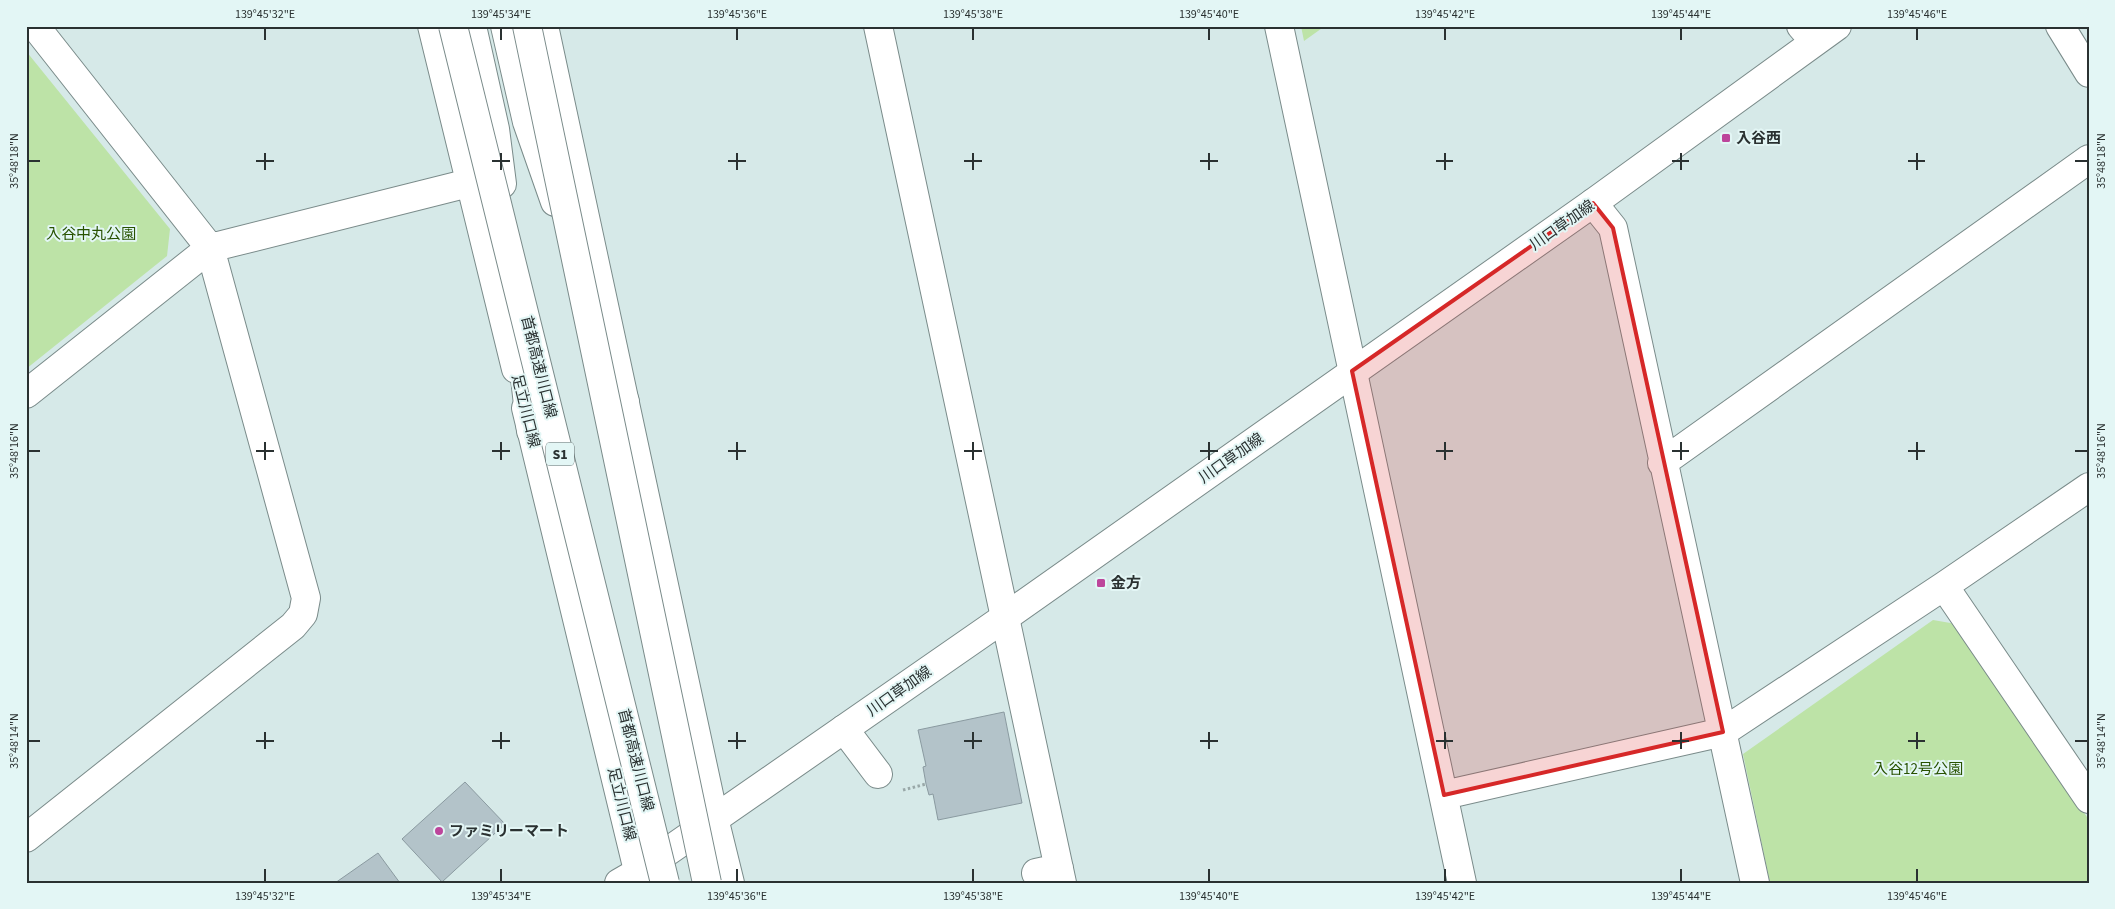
<svg xmlns="http://www.w3.org/2000/svg" width="2115" height="909" font-family="'Source Sans 3','Noto Sans JP',sans-serif">
  <style>
    .green { fill: #bde3a7 }
    .building { fill: #b3c3c9; stroke: #8a9aa0 }
    .lines { fill: none; stroke-linecap: round; stroke-linejoin: round }
    .minor-casing { stroke: #7a8b8a; stroke-width: 30 }
    .major-casing { stroke: #7a8b8a; stroke-width: 30 }
    .highway-casing { stroke: #7a8b8a; stroke-width: 30 }
    .path { stroke: #99a8a8; stroke-width: 3; stroke-dasharray: 2.5 2.5; stroke-linecap: butt }
    .minor { stroke: #fff; stroke-width: 28 }
    .major { stroke: #fff; stroke-width: 28 }
    .highway { stroke: #fff; stroke-width: 28 }
    .highway-bridge-casing { stroke: #7a8b8a; stroke-width: 30; stroke-linecap: butt }
    .highway-bridge { stroke: #fff; stroke-width: 28 }
    .marked { fill: #d62828; fill-opacity: 0.2; stroke: #d62828; stroke-width: 4; stroke-linejoin: round }
    .ticks { fill: none; stroke: #2a3131; stroke-width: 2 }
    .poi-dot { fill: #bd459b; stroke: #e3f6f5; stroke-width: 2 }
    .labels { text-anchor: middle; stroke-width: 4; stroke-linejoin: round; paint-order: stroke }
    .shield { fill: #e3f6f5; stroke: #626c6c; stroke-width: 1 }
    .shield-label { font-size: 14px; font-weight: bold; fill: #2a3131 }
    .poi-label { font-size: 15px; font-weight: bold; fill: #2a3131; stroke: #e3f6f5; text-anchor: start }
    .street-label { font-size: 15px; fill: #2a3131; stroke: #e3f6f5 }
    .park-label { font-size: 15px; fill: #285200; stroke: #e3f6f5 }
    .neatline { fill: none; stroke: #2a3131; stroke-width: 2 }
    .ticks-label { font-size: 12px; text-anchor: middle; fill: #2a3131 }
  </style>
  <rect width="100%" height="100%" fill="#d6e9e8"/>
  <path class="green" d="M1301,26H1325L1304,41Z
    M26,51L170,229L167,256L26,369Z
    M1933,620L1956,624L2089,820V883H1770L1743,754Z"/>
  <path class="building" d="M1004,712L1022,803L938,820L933,794L929,795L926,784L923,767L926,766L918,730Z
    M465,782L505,824L442,882L402,839Z
    M378,853L400,883H335Z"/>
  <g class="lines">
    <defs>
      <path id="minor" d="M878,26L1062,883
        M1279,26L1462,883
        M1801,26L1814,41
        M2060,26L2089,73
        M1593,203L1613,228L1755,883
        M26,394L210,248L469,183
        M1662,463L2089,159
        M1944,586L2089,799
        M844,729L878,774
        M1444,795L1723,732L1944,586L2089,487
        M26,838L293,626L303,614L306,598L210,248L35,26
        M1036,873L1059,868"/>
      <path id="major" d="M432,26L516,369
        M544,26L714,818L730,883
        M526,408L641,883
        M619,883L638,872L1004,618L1593,203L1837,26"/>
      <path id="highway" d="M472,26L495,129L502,184
        M505,26L527,122L555,202
        M601,333L625,402
        M520,334L531,431"/>
    </defs>
    <use href="#minor" class="minor-casing"/>
    <use href="#major" class="major-casing"/>
    <use href="#highway" class="highway-casing"/>
    <path class="path" d="M903,790L926,784"/>
    <use href="#minor" class="minor"/>
    <use href="#major" class="major"/>
    <use href="#highway" class="highway"/>
    <defs>
      <path id="highway-bridge" d="M453,26L665,883
        M527,26L707,883"/>
    </defs>
    <use href="#highway-bridge" class="highway-bridge-casing"/>
    <use href="#highway-bridge" class="highway-bridge"/>
  </g>
  <path class="marked" d="M1593,203L1613,228L1723,732L1444,795L1352,371Z"/>
  <path class="ticks" d="M265,28V40M501,28V40M737,28V40M973,28V40M1209,28V40M1445,28V40M1681,28V40M1917,28V40M265,153V170M501,153V170M737,153V170M973,153V170M1209,153V170M1445,153V170M1681,153V170M1917,153V170M28,161H40M256,161H274M492,161H510M728,161H746M964,161H982M1200,161H1218M1436,161H1453M1672,161H1689M1908,161H1925M2075,161H2088M265,442V460M501,442V460M737,442V460M973,442V460M1209,442V460M1445,442V460M1681,442V460M1917,442V460M28,451H40M256,451H274M492,451H510M728,451H746M964,451H982M1200,451H1218M1436,451H1453M1672,451H1689M1908,451H1925M2075,451H2088M265,732V749M501,732V749M737,732V749M973,732V749M1209,732V749M1445,732V749M1681,732V749M1917,732V749M28,741H40M256,741H274M492,741H510M728,741H746M964,741H982M1200,741H1218M1436,741H1453M1672,741H1689M1908,741H1925M2075,741H2088M265,869V882M501,869V882M737,869V882M973,869V882M1209,869V882M1445,869V882M1681,869V882M1917,869V882"/>
  <g class="poi-dot">
    <rect x="1721" y="133" width="10" height="10" rx="2.5"/>
    <rect x="1096" y="578" width="10" height="10" rx="2.5"/>
    <circle cx="439" cy="831" r="5"/>
  </g>
  <g class="labels">
    <rect class="shield" x="546" y="442.5" width="28" height="23" rx="4"/>
    <g class="shield-label">
      <text x="560" y="459">S1</text>
    </g>
    <g class="poi-label">
      <text x="1736" y="143">入谷西</text>
      <text x="1111" y="588">金方</text>
      <text x="449" y="836">ファミリーマート</text>
    </g>
    <g class="street-label">
      <text transform="translate(1562 225) rotate(-35)" y="5">川口草加線</text>
      <text transform="translate(539 367) rotate(76)" y="5">首都高速川口線</text>
      <text transform="translate(526 411) rotate(76)" y="5">足立川口線</text>
      <text transform="translate(1231 458) rotate(-35)" y="5">川口草加線</text>
      <text transform="translate(899 691) rotate(-35)" y="5">川口草加線</text>
      <text transform="translate(636 760) rotate(76)" y="5">首都高速川口線</text>
      <text transform="translate(622 804) rotate(76)" y="5">足立川口線</text>
    </g>
    <g class="park-label">
      <text x="91" y="239">入谷中丸公園</text>
      <text x="1918" y="774">入谷12号公園</text>
    </g>
  </g>
  <rect width="2115" height="909" fill="none" stroke="#e3f6f5" stroke-width="55"/>
  <rect x="28" y="28" width="2060" height="854" class="neatline"/>
  <g class="ticks-label">
    <text x="265" y="18">139°45'32"E</text>
    <text x="501" y="18">139°45'34"E</text>
    <text x="737" y="18">139°45'36"E</text>
    <text x="973" y="18">139°45'38"E</text>
    <text x="1209" y="18">139°45'40"E</text>
    <text x="1445" y="18">139°45'42"E</text>
    <text x="1681" y="18">139°45'44"E</text>
    <text x="1917" y="18">139°45'46"E</text>
    <text transform="translate(14 161) rotate(-90)" y="4">35°48'18"N</text>
    <text transform="translate(2101 161) rotate(-90)" y="4">35°48'18"N</text>
    <text transform="translate(14 451) rotate(-90)" y="4">35°48'16"N</text>
    <text transform="translate(2101 451) rotate(-90)" y="4">35°48'16"N</text>
    <text transform="translate(14 741) rotate(-90)" y="4">35°48'14"N</text>
    <text transform="translate(2101 741) rotate(-90)" y="4">35°48'14"N</text>
    <text x="265" y="900">139°45'32"E</text>
    <text x="501" y="900">139°45'34"E</text>
    <text x="737" y="900">139°45'36"E</text>
    <text x="973" y="900">139°45'38"E</text>
    <text x="1209" y="900">139°45'40"E</text>
    <text x="1445" y="900">139°45'42"E</text>
    <text x="1681" y="900">139°45'44"E</text>
    <text x="1917" y="900">139°45'46"E</text>
  </g>
</svg>
